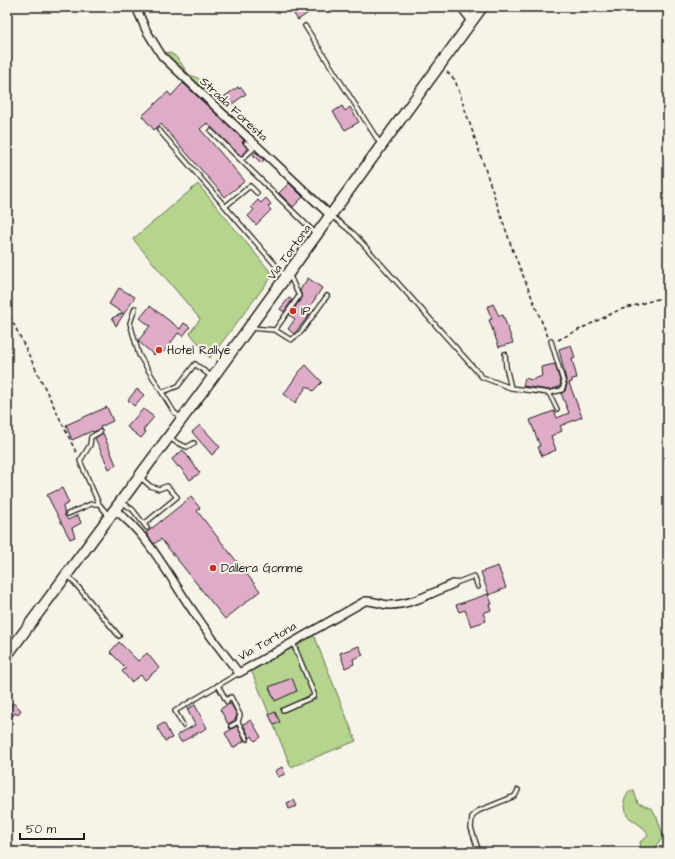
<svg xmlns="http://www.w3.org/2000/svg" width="675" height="859" font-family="'Architects Daughter',sans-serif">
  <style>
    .green { fill: #b5d48d; stroke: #687854 }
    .building { fill: #dfacc8; stroke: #1c1c1c }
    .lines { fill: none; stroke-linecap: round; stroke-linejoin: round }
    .lane-casing { stroke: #1c1c1c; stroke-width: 6 }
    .street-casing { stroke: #1c1c1c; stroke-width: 10 }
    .secondary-casing { stroke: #1c1c1c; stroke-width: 13 }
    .path { stroke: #1c1c1c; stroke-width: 1.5; stroke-dasharray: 4 3; stroke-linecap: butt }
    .lane { stroke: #f7f3e8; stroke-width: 3.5 }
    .street { stroke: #f7f3e8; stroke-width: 7 }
    .secondary { stroke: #f7f3e8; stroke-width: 10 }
    .poi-dot { fill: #c8321e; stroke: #f7f3e8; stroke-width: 1.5 }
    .labels { text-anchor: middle; stroke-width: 4; stroke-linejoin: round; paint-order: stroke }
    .street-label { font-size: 12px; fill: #1c1c1c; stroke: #f7f3e8 }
    .poi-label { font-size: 12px; fill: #1c1c1c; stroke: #f7f3e8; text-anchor: start }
  </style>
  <rect width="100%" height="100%" fill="#f7f3e8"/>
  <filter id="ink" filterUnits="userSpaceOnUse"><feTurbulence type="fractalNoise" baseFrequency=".025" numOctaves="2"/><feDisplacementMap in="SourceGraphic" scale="8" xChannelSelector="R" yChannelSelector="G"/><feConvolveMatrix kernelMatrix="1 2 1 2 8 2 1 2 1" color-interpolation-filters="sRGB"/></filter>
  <g filter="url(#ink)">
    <path class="green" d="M164,52C177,52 181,64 187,72C194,80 199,73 206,89L205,90L169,61Z
      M198,184L273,275L210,358L190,333L200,319L133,239Z
      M313,633L356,741L291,767L251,670L288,647L296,650L299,647L298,641Z
      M629,791H634L638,803L652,809L657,817L663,835L662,839L656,845L658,852H641L640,842L648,836L645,829L627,816L624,801Z"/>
    <path class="building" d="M289,7H317L298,20Z
      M183,83L244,140L242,142L248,149L241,156L207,123L200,129L245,181L225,197L161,124L154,130L142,116L168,92L171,96Z
      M238,87L239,89L241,87L246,94L228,107L222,98Z
      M342,106L345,111L350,107L359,122L345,130L333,112Z
      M256,152L264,160L261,163L253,155Z
      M289,183L303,197L293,207L279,193Z
      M266,198L271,204L268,207L271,210L256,225L248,216L254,210L251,207L258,200L261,203Z
      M308,278L322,288L307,311L310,314L294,334L288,329L295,319L289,315L302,298L300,290Z
      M119,288L135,297L116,326L112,318L123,313L109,304Z
      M289,298L292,300L284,312L280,309Z
      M493,304L499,316L503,315L513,343L499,347L489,320L492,319L487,307Z
      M150,306L180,329L184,323L190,327L183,336L178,333L164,352L162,351L159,354L156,352L154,355L138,341L150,326L140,318Z
      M571,345L575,358L572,359L577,378L572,379V382L569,383L582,417L560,426L562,431L551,436L556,450L542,456L538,447L540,446L530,420L554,411L557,418L569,413L561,393L565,391L567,384L559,349Z
      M555,364L561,384L559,387L549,390L523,386L525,378L532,380L542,376L541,367Z
      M306,365L322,382L313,391L307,386L295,403L284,394L299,372Z
      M137,389L144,395L134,406L128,400Z
      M107,407L113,421L100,427L101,429L93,432L92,431L72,440L66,425Z
      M143,409L154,417L143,430L146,432L141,438L127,427Z
      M200,425L220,447L212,455L192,432Z
      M103,433L116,465L109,469L95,438Z
      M183,450L200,473L190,480L179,466L178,467L172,459Z
      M62,488L69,503L63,506L65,516L68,520L78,515L81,523L72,528L75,537L70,539L47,495Z
      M191,497L200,508L197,511L260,591L225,619L161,539L154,544L146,533Z
      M498,566L506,588L489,595L481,572Z
      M488,594L492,604L489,605L491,610L483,613L486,621L471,626L465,610L459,612L456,605Z
      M119,642L138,661L147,653L159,668L145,680L141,675L131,682L122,671L126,668L110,652Z
      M359,646L363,655L353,659L354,664L345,668L340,653Z
      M292,678L297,691L275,701L269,687Z
      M13,703L21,710L18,715L15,713L11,718L7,715V710Z
      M229,704H231L237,715L235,720L228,724L220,709Z
      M195,705L207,728L181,742L177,735L195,725L187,709Z
      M275,712L280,722L274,725L269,715Z
      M251,720L261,737L255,741L252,736L250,738L243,724Z
      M164,723L172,738L165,741L157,727Z
      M237,726L244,741L233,748L225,733Z
      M282,767L285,774L278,777L275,771Z
      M294,800L297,806L289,809L287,803Z"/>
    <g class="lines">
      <defs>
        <path id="lane" d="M305,26L381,145
          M159,130L285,276
          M211,131L316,234
          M241,160L253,149L246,143
          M226,206L250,186L257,193
          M332,216L354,234L482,377L511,388L549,393L557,409
          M135,308L130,323L139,355L174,412L181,418
          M251,328L275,330L299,296L289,274
          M275,330L291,340L301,332L327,296
          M505,354L506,367L511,388
          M163,392L178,386L195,364L212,377
          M549,393L562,390L564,384L551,341
          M100,432L91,437L90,445L80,461L99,504L109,516
          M169,437L177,443L187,447L194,443
          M140,477L150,486L159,489L167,486L177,497L144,524
          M122,502L133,510L147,528
          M68,514L91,504H99
          M68,575L119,636
          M453,584L474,576L478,587
          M218,685L227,702
          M226,700L231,697L240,715L238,722L247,739
          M283,710L313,697L314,694L293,643
          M183,725L175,711L239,673
          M231,726L238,722
          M479,852L471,828L472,817L478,811L515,796L518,790"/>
        <path id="street" d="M136,7L146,30L162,56L331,216
          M461,7L472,21
          M115,510C149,535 169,577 193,611C207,632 223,653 239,673L365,601C374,600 381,605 390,605C411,605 434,592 453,584"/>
        <path id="secondary" d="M7,655L213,377L482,7"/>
      </defs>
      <use href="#lane" class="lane-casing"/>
      <use href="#street" class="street-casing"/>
      <use href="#secondary" class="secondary-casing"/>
      <path class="path" d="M447,72L455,80L513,251L548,337
        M7,310L77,454
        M558,340L619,310L668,296"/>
      <use href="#lane" class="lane"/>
      <use href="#street" class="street"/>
      <use href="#secondary" class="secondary"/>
    </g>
  </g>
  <g class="poi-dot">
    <circle cx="293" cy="311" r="4"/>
    <circle cx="159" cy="350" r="4"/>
    <circle cx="213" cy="568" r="4"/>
  </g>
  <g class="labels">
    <g class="street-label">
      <text transform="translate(234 109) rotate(43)" y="4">Strada Foresta</text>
      <text transform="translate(289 252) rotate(-54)" y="4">Via Tortona</text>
      <text transform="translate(267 641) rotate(-30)" y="4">Via Tortona</text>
    </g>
    <g class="poi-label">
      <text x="301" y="315">IP</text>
      <text x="167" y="354">Hotel Rallye</text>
      <text x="221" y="572">Dallera Gomme</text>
    </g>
  </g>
  <rect width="675" height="859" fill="none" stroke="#f7f3e8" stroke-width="24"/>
  <rect x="12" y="12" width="651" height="835" fill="none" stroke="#1c1c1c" stroke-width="1.5" filter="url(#ink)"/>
  <path d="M20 833v6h64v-6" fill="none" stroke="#1c1c1c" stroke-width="2"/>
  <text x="26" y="833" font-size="12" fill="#1c1c1c" stroke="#f7f3e8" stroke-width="3" paint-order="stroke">50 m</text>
</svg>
